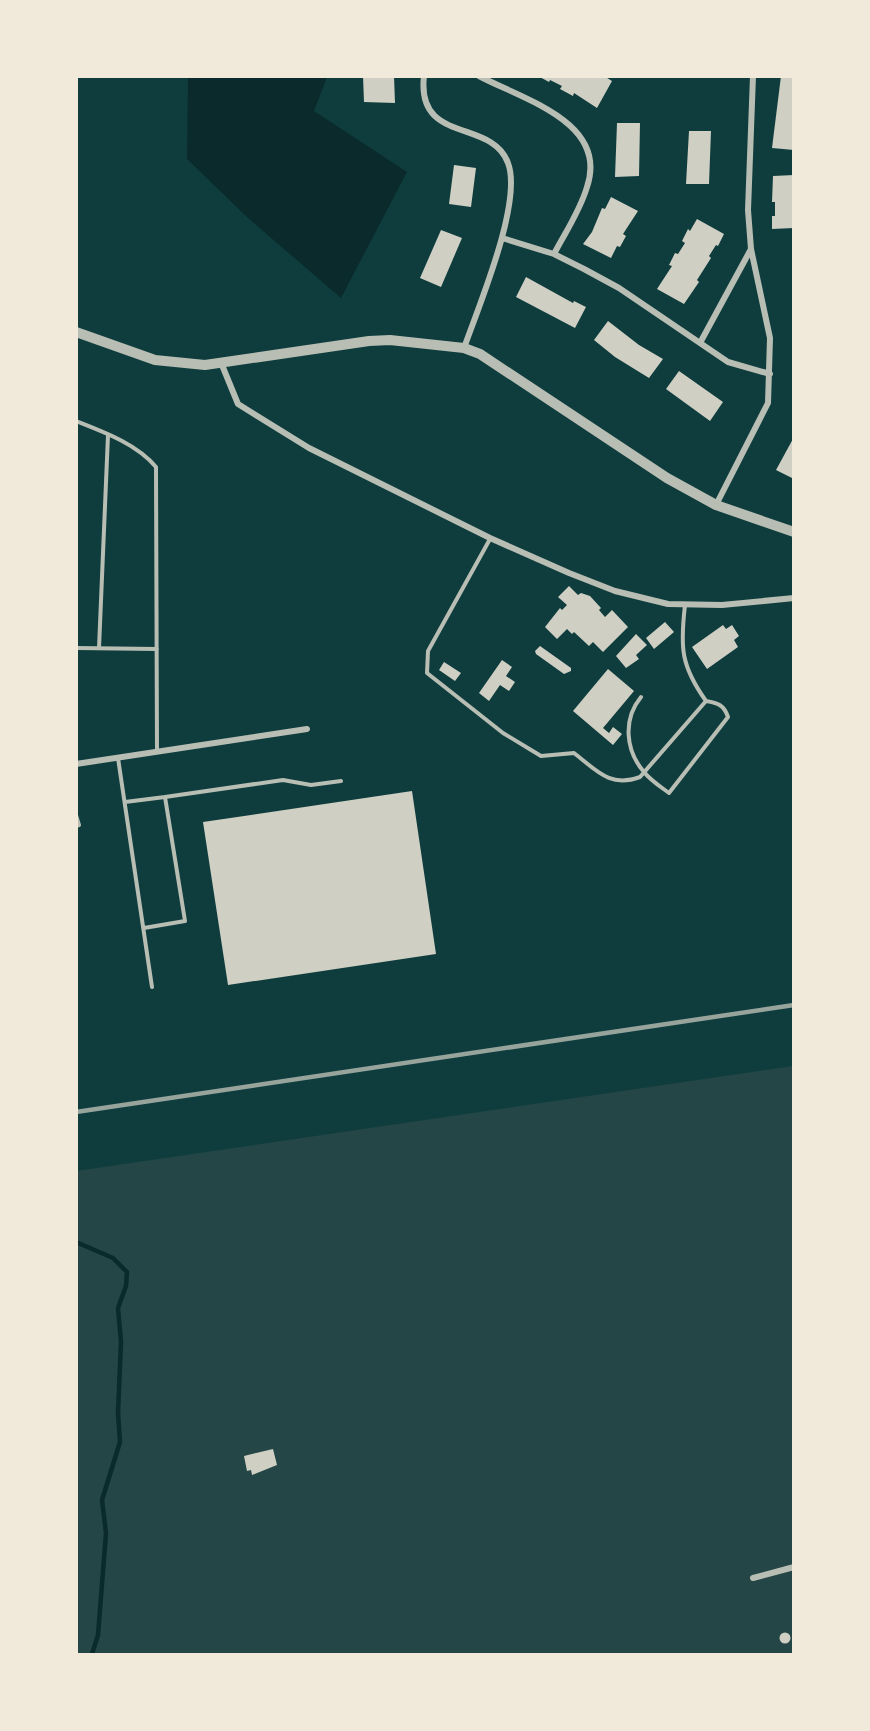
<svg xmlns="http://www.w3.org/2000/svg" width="870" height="1731" font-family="'Noto Sans',sans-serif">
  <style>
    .green { fill: #244646 }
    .water { fill: #0a2a2b }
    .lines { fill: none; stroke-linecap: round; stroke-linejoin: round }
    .stream { stroke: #0a2a2b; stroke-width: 4.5 }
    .building { fill: #cfcfc3 }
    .service { stroke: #b8beb3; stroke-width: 4 }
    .minor { stroke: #b8beb3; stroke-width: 6 }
    .tertiary { stroke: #b8beb3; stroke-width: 10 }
    .rail { stroke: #97a49c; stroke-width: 4.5 }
  </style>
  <rect width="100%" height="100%" fill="#0f3d3e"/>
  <path class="green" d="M793,1066V1654H77L76,1171Z"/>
  <path class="water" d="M188,77H327L314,111L407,172L341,298L248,218L187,159Z"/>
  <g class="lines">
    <path class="stream" d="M76,1242L113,1258L127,1272L126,1286L118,1308L121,1342L118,1413L120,1442L102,1500L106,1533L98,1635L92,1654"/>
  </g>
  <path class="building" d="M363,76H394L395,103L364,102Z
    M538,76H604L612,81L597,108L574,93L573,96L560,89L562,86L550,80L549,82Z
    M781,76H794V150L772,148Z
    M617,123H640L639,176L615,177Z
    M689,131H711L709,184H686Z
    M454,165L476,168L471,207L449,204Z
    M794,175V228L772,229V216H775V202H772L773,176Z
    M611,197L638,211L623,234L626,236L620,247L617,246L611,258L583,244L592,232L602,208L605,209Z
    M697,219L724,234L718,246L716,245L709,256L711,258L697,280L699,282L684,304L657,289L672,266L669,265L675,253L678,254L685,243L682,241L688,229L690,231Z
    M441,230L462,238L441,287L420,278Z
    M526,277L573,303L574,301L586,307L575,328L516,297Z
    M608,321L639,345L663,359L649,378L615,357L594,340Z
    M679,371L723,402L710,421L666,389Z
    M794,437V479L776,470Z
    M569,586L578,595L581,593L590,596L601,608L599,610L605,617L612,610L628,627L603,652L593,642L589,646L574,632L572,634L567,629L557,639L545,627L560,608L562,610L567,605L558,597Z
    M665,622L674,632L654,649L646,638Z
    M723,625L726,629L732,625L739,636L734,640L738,647L707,669L692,647Z
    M636,634L647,645L636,655L639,659L626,668L616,656Z
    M540,646L571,668V671L564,674L536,654L535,651Z
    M502,660L512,667L506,676L515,682L509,691L500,685L489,701L479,693Z
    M444,662L461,673L455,681L439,670Z
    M608,669L634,691L603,728L609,733L613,727L622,734L613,745L573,711Z
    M412,791L436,954L228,985L203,822Z
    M273,1449L277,1465L252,1475L251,1470L247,1471L244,1456Z
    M779.5 1638a5.5 5.5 0 1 1 11 0a5.5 5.5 0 1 1-11 0Z"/>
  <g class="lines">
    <path class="service" d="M76,421C104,432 137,444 156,467L157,751
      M490,539L428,651L427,673L503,733L541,756L574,753C597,771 610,788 640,777L706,701
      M76,648L157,649
      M99,648L108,435
      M641,697C623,719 625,750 644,772C650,780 661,787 669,793L728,717C724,705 718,703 706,701C681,666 680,648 685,605
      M118,758L152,987
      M125,802L165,797
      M76,815L79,825L76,826
      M144,928L185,921L165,797L283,780L311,785L341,781"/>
    <path class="minor" d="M424,76C416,145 492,118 508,163C523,202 478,308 464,348
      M479,76C522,99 609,122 587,187C580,211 565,233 554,254
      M502,238L554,254L584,269L619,288L728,362L770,374
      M700,343L751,249
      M222,365L238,404L309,448L490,538L569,573L615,591L668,604L722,605L794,598
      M716,505L768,403L770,338L751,249L748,210L753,76
      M76,764L307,729
      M753,1578L794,1567"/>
    <path class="tertiary" d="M76,332L155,360L205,365L369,341L390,340L464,348L480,354L667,478L716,505L794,532"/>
    <path class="rail" d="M76,1112L794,1005"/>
  </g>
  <rect width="870" height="1731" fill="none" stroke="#f1e9da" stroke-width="156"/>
</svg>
